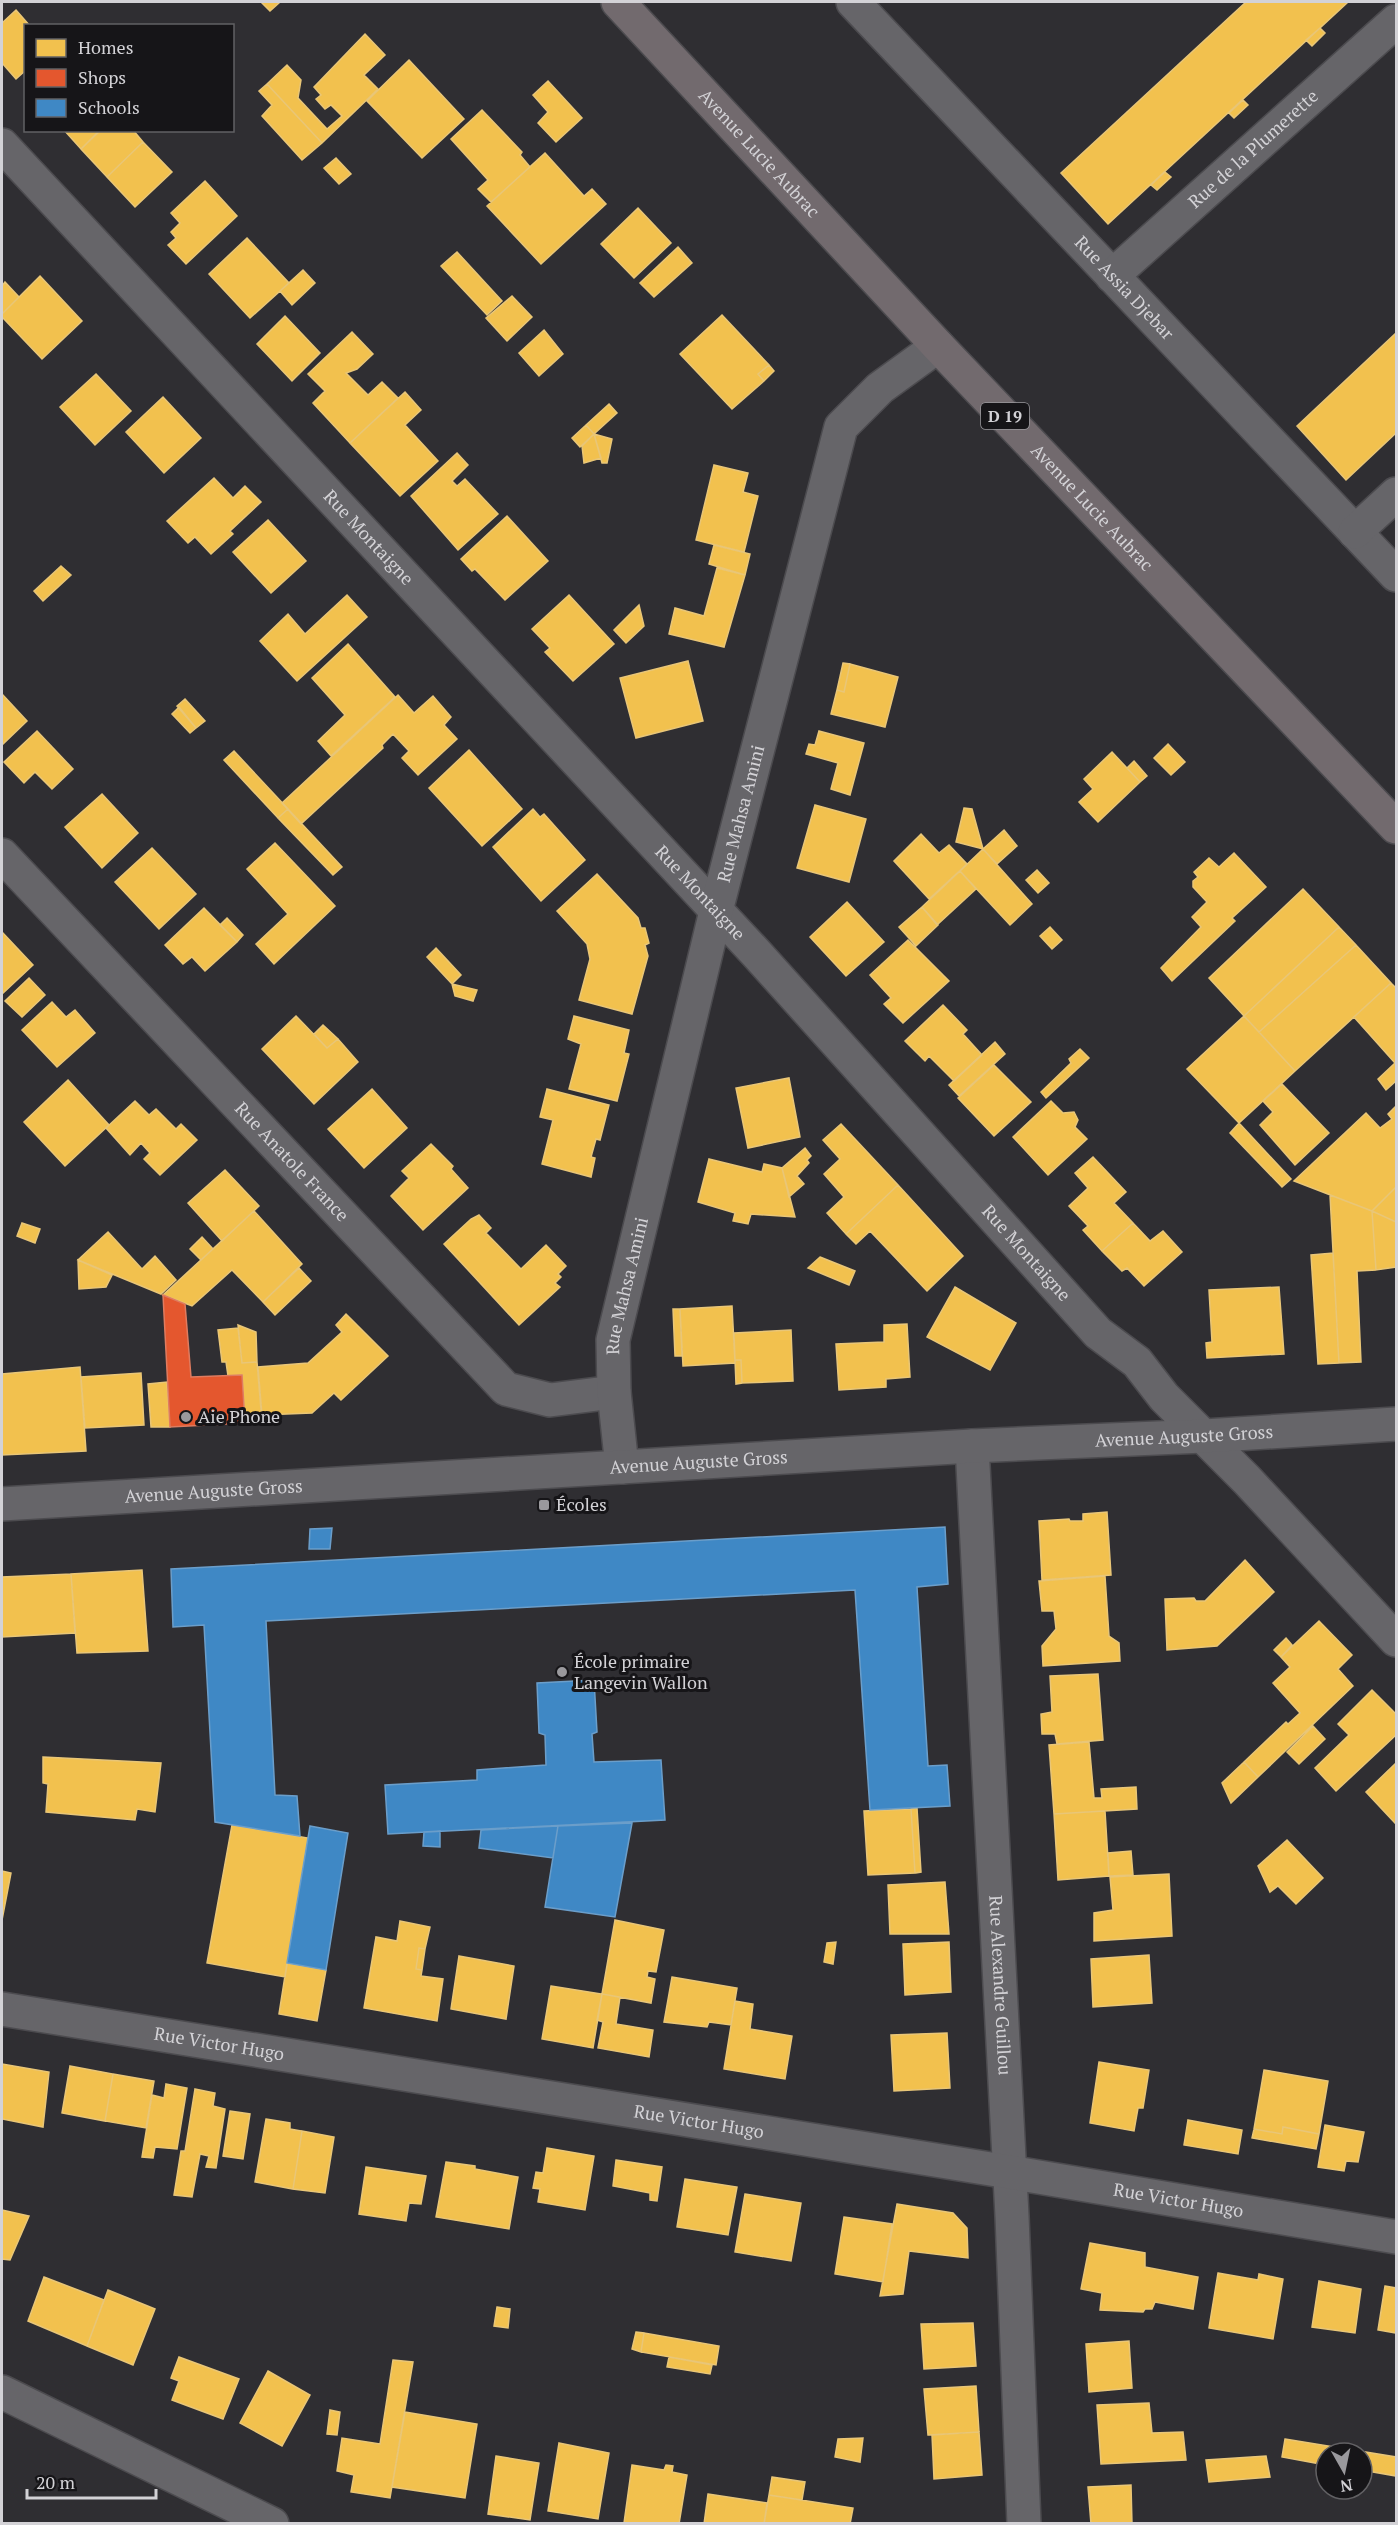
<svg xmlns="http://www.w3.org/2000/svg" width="1398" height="2525" font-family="'PT Serif',serif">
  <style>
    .homes { fill: #f2c14e; stroke: #e9c677; stroke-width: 1.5 }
    .shops { fill: #e4572e; stroke: #df7c60; stroke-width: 1.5 }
    .schools { fill: #3f88c5; stroke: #6b9eca; stroke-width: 1.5 }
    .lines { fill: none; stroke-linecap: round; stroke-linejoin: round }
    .street-casing { stroke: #4c4b4f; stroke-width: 36 }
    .secondary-casing { stroke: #4c4b4f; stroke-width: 36 }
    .primary-casing { stroke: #4c4b4f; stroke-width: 36 }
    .street { stroke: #666569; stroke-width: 33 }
    .secondary { stroke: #666569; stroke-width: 33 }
    .primary { stroke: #726a6e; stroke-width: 33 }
    .poi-dot { fill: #9a999d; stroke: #161518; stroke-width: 2 }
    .labels { text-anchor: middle; stroke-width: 6; stroke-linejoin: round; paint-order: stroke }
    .shield { fill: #161518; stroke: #9a999d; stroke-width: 1.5 }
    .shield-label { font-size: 16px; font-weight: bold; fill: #d3d2d6 }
    .street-label { font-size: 18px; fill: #d3d2d6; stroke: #161518 }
    .poi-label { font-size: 18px; fill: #d3d2d6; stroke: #161518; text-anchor: start }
  </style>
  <rect width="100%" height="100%" fill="#2f2e32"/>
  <path class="homes" d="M261,2H280L270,11Z
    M1246,2H1348L1108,224L1061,173Z
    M16,10L30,26H26V70L16,79L2,63V23Z
    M1320,28L1325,33L1312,46L1306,40Z
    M365,34L385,55L364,75L378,89L322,143L267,84L287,65L301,80L298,98L327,129L342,116L331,105L325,109L316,99L321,95L314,87Z
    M409,60L464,119L422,158L367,101Z
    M548,81L582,118L556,142L538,123L548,112L533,95Z
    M267,84L322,143L302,160L262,116L272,105L259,91Z
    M1243,100L1248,105L1234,118L1229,113Z
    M482,110L522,152L520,155L530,167L491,202L478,189L488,180L451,139Z
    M64,130H100L81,149Z
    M101,130H133L143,142L107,177L81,149Z
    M143,142L172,172L135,207L107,177Z
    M545,153L584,196L592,189L606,204L541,264L487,206Z
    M336,158L351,174L339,184L324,168Z
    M1165,172L1171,177L1157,190L1151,185Z
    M205,181L237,216L186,264L168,245L176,238L171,232L180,223L171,213Z
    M638,208L671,243L634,278L601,244Z
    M247,238L289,283L250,318L209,274Z
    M678,247L692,263L654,297L640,283Z
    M457,252L502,301L487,315L441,266Z
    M303,270L315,283L292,305L280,291Z
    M40,276L82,321L42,359L2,317V314Z
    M5,282L19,297L2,314V286Z
    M512,296L532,317L507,341L486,318Z
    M722,315L769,365L758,374L764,381L732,409L680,354Z
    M285,316L320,353L292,381L257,344Z
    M544,330L563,354L539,376L519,353Z
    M352,332L373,354L357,369L346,373L368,395L382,382L398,398L350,443L313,403L325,391L308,374Z
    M1396,333V433L1346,480L1297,426Z
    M769,365L774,371L764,381L758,374Z
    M96,374L131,411L95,445L60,407Z
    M405,392L421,410L405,425L438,461L400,496L350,443Z
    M163,397L201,438L164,473L126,432Z
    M609,404L617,413L594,434L586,425Z
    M586,425L594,434L580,447L572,438Z
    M594,434L612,439L607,463H602Z
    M594,434L601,458L584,463L582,446Z
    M457,453L468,465L452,481L457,486L465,479L498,514L458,550L411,496Z
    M714,465L748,473L743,492L758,496L744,552L696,540Z
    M214,478L233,498L245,486L261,502L230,531L233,534L211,554L195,537L188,543L167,521Z
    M507,516L548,561L505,600L475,569L472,571L461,559Z
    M268,520L306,561L271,593L233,552Z
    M714,545L750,554L745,575L709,564Z
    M61,566L71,575L43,601L34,591Z
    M717,568L745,575L724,647L669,634L675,608L704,616Z
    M347,595L367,617L297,681L260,641L288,614L305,634Z
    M569,595L614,644L573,681L545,652L550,648L532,629Z
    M639,605L644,626L626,643L614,630Z
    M348,644L395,697L331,756L318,741L345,715L312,678Z
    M688,661L703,721L636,738L620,678Z
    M843,663L850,664L844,692L837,690Z
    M850,664L898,677L885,727L831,714L837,690L844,692Z
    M2,694L27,721L2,745Z
    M398,695L414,713L433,696L451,717L444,725L457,739L418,775L402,758L409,751L393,734L382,745L383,748L301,824L282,803Z
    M185,699L205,721L196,728L177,706Z
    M179,707L196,728L190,733L172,714Z
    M37,731L73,769L52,789L35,772L24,783L4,762Z
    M819,731L864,743L850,795L831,789L838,763L806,754L809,744L815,745Z
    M1168,744L1185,762L1171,775L1154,758Z
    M469,750L522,809L482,846L429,788Z
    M234,751L288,809L278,818L224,760Z
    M1112,752L1140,782L1098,822L1079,802L1093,789L1084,779Z
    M1134,761L1147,776L1140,782L1127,768Z
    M102,794L138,833L102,868L65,827Z
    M815,805L866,819L849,882L797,868Z
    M964,808L972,809L983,849L956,842Z
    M288,809L342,867L333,875L278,818Z
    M533,809L540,817L544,814L585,860L541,901L493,847Z
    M1004,830L1017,846L997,864L983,849Z
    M921,834L939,853L949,845L967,864L929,899L894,861Z
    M275,843L335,906L274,964L256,944L288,914L247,869Z
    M152,848L196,894L159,929L115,882Z
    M983,849L1032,904L1010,925L960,871Z
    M1234,853L1266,887L1232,918L1235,921L1172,981L1161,968L1201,927L1192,917L1207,902L1193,887V881L1198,877L1194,872L1209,858L1219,867Z
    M1037,870L1049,883L1038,893L1026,880Z
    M960,871L976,889L937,925L922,907Z
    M597,874L638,918L641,928H645L649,943L645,945L648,956L632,1014L579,1000L590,959L587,944L557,911Z
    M1303,889L1339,927L1244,1016L1209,978Z
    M847,902L884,942L846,976L810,937Z
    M922,907L938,925L916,946L899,927Z
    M204,908L237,942L205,971L192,957L183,964L165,945Z
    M227,918L243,935L237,942L220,925Z
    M1050,927L1062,940L1052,949L1040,936Z
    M1339,927L1356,945L1259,1032L1244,1016Z
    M2,932L33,965L2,994Z
    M908,940L949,981L903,1023L884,1004L891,998L870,975Z
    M1356,945L1391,983L1295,1071L1259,1032Z
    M436,948L461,975L452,984L427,957Z
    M29,978L45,995L22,1017L5,1001Z
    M1391,983L1396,988V1081L1386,1090L1378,1079L1395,1063L1354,1017Z
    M452,984L477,990L473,1001L455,996Z
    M52,1002L66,1017L75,1010L95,1033L57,1067L22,1030Z
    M943,1005L967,1030L963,1034L982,1055L954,1081L929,1056L925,1061L905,1041Z
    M296,1016L327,1048L338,1039L358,1062L314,1104L262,1049Z
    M574,1016L629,1030L624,1053L629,1054L617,1101L569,1089L581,1044L568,1039Z
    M1244,1016L1295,1071L1239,1123L1187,1069Z
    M323,1025L338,1039L327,1048L314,1034Z
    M995,1042L1005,1054L959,1096L949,1085Z
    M1080,1049L1089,1058L1046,1098L1041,1092L1071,1063L1069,1059Z
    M994,1065L1031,1102L994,1136L958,1098Z
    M789,1078L800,1137L748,1148L736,1088Z
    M68,1080L109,1125L65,1166L24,1122Z
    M1282,1084L1329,1133L1295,1165L1260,1125L1273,1112L1263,1101Z
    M372,1089L407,1128L364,1168L328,1129Z
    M547,1089L609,1105L600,1140L596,1139L591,1157L595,1158L591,1177L542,1164L553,1120L540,1117Z
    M135,1101L149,1115L156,1109L176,1129L181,1124L197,1140L160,1175L144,1159L150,1153L141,1143L130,1155L106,1128Z
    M1051,1101L1063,1113L1074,1112L1078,1120L1075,1127L1087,1139L1048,1175L1013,1137Z
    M1396,1106V1187L1372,1211L1294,1181L1366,1113L1380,1128L1392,1119L1388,1114Z
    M1239,1123L1291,1179L1282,1187L1230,1133Z
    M841,1124L898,1185L846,1234L827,1213L844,1197L824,1174L840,1159L823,1140Z
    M431,1144L453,1166L451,1169L468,1188L423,1230L391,1196L409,1178L402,1171Z
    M805,1148L811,1156L807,1160L809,1163L797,1176L804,1184L789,1197L782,1168Z
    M1093,1157L1126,1192L1114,1203L1133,1223L1102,1251L1083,1230L1088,1226L1069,1206L1088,1188L1075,1173Z
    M709,1159L762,1172L764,1164L782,1168L795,1217L751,1214L748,1224L733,1221L735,1213L698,1202Z
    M225,1170L259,1206L222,1241L188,1203Z
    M898,1185L963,1256L927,1291L870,1231L856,1244L846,1234Z
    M1396,1187V1222L1372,1211Z
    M1330,1195L1372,1211L1376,1270L1357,1271L1361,1362L1339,1363Z
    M254,1211L302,1264L263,1302L232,1270L192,1306L163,1295Z
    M1372,1211L1396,1222V1267L1376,1270Z
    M479,1215L491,1228L486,1233L521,1269L546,1245L566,1266L558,1274L561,1277L555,1283L560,1287L519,1325L444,1244L471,1219Z
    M22,1223L40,1229L35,1243L17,1236Z
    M1133,1223L1150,1241L1163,1231L1182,1252L1144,1286L1127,1268L1122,1271L1102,1251Z
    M108,1232L142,1269L155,1256L176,1280L161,1294L78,1260Z
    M202,1237L213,1249L201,1260L190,1249Z
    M1333,1253L1339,1363L1318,1364L1311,1255Z
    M820,1257L855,1271L849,1285L808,1268Z
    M78,1260L112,1275L106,1287L79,1289Z
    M299,1268L311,1281L275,1315L263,1302Z
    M955,1287L1016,1323L990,1370L927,1337Z
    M1279,1287L1284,1354L1207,1358L1206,1343L1212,1342L1209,1290Z
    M732,1306L735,1363L683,1366L680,1309Z
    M673,1309H680L682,1356H675Z
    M346,1314L388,1356L341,1400L334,1393L312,1413L262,1415L258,1367L308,1363L342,1332L336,1325Z
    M907,1324L910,1377L886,1379V1387L839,1390L836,1344L884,1342V1325Z
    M238,1325L256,1332L257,1362L242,1363Z
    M238,1328L242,1363L257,1362L262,1422L245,1423L242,1375L228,1376L226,1362H222L218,1330Z
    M791,1330L793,1381L742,1383L741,1360H735L734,1333Z
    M735,1360H741L742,1383L736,1384Z
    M80,1367L86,1451L2,1455V1374Z
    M141,1373L144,1425L85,1428L81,1377Z
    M167,1382L170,1427H151L148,1384Z
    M1107,1512L1111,1575L1042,1580L1039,1521L1069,1519L1070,1521H1083V1514Z
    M1245,1560L1274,1592L1217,1646L1167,1650L1165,1599L1194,1598L1196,1601H1205Z
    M142,1570L148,1651L77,1653L71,1574Z
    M71,1574L75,1633L2,1637V1577Z
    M1105,1576L1109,1636L1119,1643L1120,1661L1043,1666L1042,1646L1056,1629L1054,1611H1042L1039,1581Z
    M1319,1621L1352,1655L1338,1669L1353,1686L1258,1777L1244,1762L1286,1722L1288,1724L1300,1713L1273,1683L1290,1667L1281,1657Z
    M1286,1638L1292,1645L1281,1657L1274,1650Z
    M1098,1674L1103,1740L1057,1744L1055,1734H1042L1041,1714L1052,1712L1050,1676Z
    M1372,1690L1396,1714V1735L1336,1791L1315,1768L1349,1735L1338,1724Z
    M1313,1726L1325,1739L1299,1764L1287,1752Z
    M1089,1742L1094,1798H1102L1101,1789L1136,1787L1137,1809L1054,1814L1049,1745Z
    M43,1757L161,1763L155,1812L137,1809L135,1820L46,1812L48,1784L43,1783Z
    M1244,1762L1258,1777L1231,1803L1222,1783Z
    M1396,1763V1824L1366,1792Z
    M917,1808L921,1872L915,1873L911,1809Z
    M911,1809L915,1873L868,1875L864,1811Z
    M1105,1811L1109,1876L1058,1880L1054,1814Z
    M232,1825L308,1838L285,1977L207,1963Z
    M1287,1840L1323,1878L1296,1904L1278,1886L1270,1892L1258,1866Z
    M1131,1851L1133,1875L1109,1876L1108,1853Z
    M2,1871L11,1873L2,1920Z
    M1169,1874L1172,1936L1094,1941V1913L1113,1910L1110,1877Z
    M945,1882L949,1934H890L888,1885Z
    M615,1920L664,1930L656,1972L648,1971L647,1977L655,1979L651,2003L602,1994Z
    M400,1921L430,1927L425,1949L419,1948L416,1969L422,1970L421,1976L443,1979L437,2021L364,2008L376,1937L397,1941Z
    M836,1942L833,1964L824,1962L827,1943Z
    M949,1942L951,1992L905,1995L903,1944Z
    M419,1948L425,1949L422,1970L416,1969Z
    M1149,1955L1152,2003L1093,2007L1091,1959Z
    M459,1956L514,1966L506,2019L451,2009Z
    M287,1963L326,1970L317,2021L279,2014Z
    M672,1977L737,1988L731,2025L709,2022L707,2027L664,2022Z
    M551,1986L602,1994L593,2048L542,2039Z
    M602,1994L620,1997L616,2024L653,2030L649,2057L598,2048L603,2022L597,2020Z
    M735,2001L753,2004L750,2029L792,2036L785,2079L724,2069Z
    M947,2033L950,2088L894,2091L891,2035Z
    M1099,2062L1149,2070L1143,2108H1138L1134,2131L1090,2123Z
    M2,2064L49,2072L43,2127L2,2119Z
    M70,2066L113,2074L105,2121L62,2113Z
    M1264,2070L1328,2081L1319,2134L1283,2127L1282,2134L1254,2129Z
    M113,2074L154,2081L146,2128L105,2121Z
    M166,2084L187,2088L177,2149L155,2147L153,2158L142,2157L152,2095L164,2098Z
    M195,2089L215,2093L213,2106L225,2109L216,2168L206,2167L209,2156L200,2154L192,2197L174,2195L181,2151H185Z
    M230,2111L250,2114L243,2159L223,2156Z
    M266,2119L290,2123V2129L302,2131L293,2189L255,2182Z
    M1188,2120L1242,2130L1238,2154L1184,2145Z
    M1325,2125L1364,2132L1358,2162L1346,2161L1344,2171L1318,2167Z
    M1283,2127L1319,2134L1316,2149L1252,2138L1254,2129L1282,2134Z
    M302,2131L334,2137L325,2193L293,2189Z
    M547,2148L594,2156L585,2210L538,2202L540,2189L533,2188L536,2172L543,2173Z
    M616,2160L662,2167L657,2201L650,2200V2193L613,2186Z
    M446,2162L475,2166V2169L518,2177L509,2229L436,2217Z
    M366,2167L426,2176L421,2204L409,2203L406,2221L359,2214Z
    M685,2179L737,2187L728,2235L677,2227Z
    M745,2194L801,2203L791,2261L735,2252Z
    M897,2204L953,2213L967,2228L968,2258L909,2251L903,2294L880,2296Z
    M2,2210L29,2216L10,2260L2,2259Z
    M844,2217L892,2224L883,2282L835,2274Z
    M1090,2243L1145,2253V2267L1198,2277L1193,2309L1155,2302L1152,2309H1145L1143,2312L1100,2310L1102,2293L1081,2289Z
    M1218,2273L1258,2280L1259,2274L1283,2279L1273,2339L1209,2328Z
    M44,2277L104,2300L87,2346L28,2321Z
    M1319,2281L1361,2289L1355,2333L1312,2327Z
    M1385,2286L1396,2288V2333L1378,2330Z
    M108,2290L155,2309L133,2365L87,2346Z
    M497,2307L510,2309L508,2328L494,2326Z
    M973,2323L976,2366L924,2369L921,2324Z
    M636,2332L644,2333L641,2352L632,2349Z
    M644,2333L719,2346L716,2365L641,2352Z
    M1129,2341L1132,2388L1089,2392L1086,2344Z
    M179,2357L239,2379L223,2419L172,2400L179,2381L171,2378Z
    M669,2357L712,2365L710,2374L667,2367Z
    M393,2360L413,2362L390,2498L351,2492L354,2475L337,2471L342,2438L380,2444Z
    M268,2371L310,2395L282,2446L240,2423Z
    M976,2386L979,2432L928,2435L924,2389Z
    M1149,2403L1152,2433L1183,2432L1186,2460L1101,2464L1097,2405Z
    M330,2410L340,2412L337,2435L327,2434Z
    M405,2412L477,2424L465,2498L392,2487Z
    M979,2432L982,2475L934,2479L932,2435Z
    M863,2438L860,2462L835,2457L838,2439Z
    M1285,2439L1341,2448L1340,2453H1326V2465L1282,2457Z
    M559,2443L609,2453L598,2519L548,2511Z
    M1341,2448L1396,2457V2476L1362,2470V2453H1340Z
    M496,2456L539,2463L530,2520L488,2514Z
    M1266,2456L1270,2477L1209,2482L1206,2460Z
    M632,2465L664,2470L666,2465L673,2466L672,2472L687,2475L679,2524L624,2523Z
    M772,2477L805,2482L802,2500L769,2495Z
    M1131,2485L1132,2524H1091L1088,2487Z
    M708,2494L767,2503L764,2524H704Z
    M769,2495L853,2508L850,2524H764Z"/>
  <path class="shops" d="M163,1295L185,1304L191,1377L242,1375L245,1423L170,1427Z"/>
  <path class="schools" d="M945,1527L948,1584L917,1587L928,1766L947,1765L950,1806L870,1810L855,1590L266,1621L275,1795L297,1796L300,1836L215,1822L204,1625L173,1627L171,1569Z
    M332,1528L330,1549H309L310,1529Z
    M594,1680L597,1732L592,1734L594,1762L661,1760L665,1820L388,1834L385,1785L477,1780V1770L546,1765L545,1735L539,1733L537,1683Z
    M632,1823L615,1917L545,1907L558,1826Z
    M310,1826L348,1833L326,1970L287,1963Z
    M558,1826L553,1858L479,1848L481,1830Z
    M440,1831V1847L423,1846L424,1832Z"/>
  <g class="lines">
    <defs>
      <g id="street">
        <path id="s1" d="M853,2L1396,575"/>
        <path id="s2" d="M2,145L756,953L1098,1333L1137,1362L1164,1397L1247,1480L1396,1640"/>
        <path id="s3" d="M1112,276L1396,21"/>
        <path d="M1355,532L1396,494"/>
        <path id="s4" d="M2,855L506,1389L550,1400L614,1392"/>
        <path id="s5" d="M972,1446L1012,2216L1024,2524"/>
        <path id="s6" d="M622,1467L614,1392L613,1340L716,911L841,427L880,388L938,346"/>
        <path id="s7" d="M2,2009L1009,2172L1396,2237"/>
        <path d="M2,2392L272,2524"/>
      </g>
      <g id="secondary">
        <path id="s8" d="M2,1504L972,1446L1204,1436L1396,1424"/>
      </g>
      <g id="primary">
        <path id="s9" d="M618,2L938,346L1396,827"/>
      </g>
    </defs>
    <use href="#street" class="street-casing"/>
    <use href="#secondary" class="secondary-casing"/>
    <use href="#primary" class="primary-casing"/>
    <use href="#street" class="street"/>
    <use href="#secondary" class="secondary"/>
    <use href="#primary" class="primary"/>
  </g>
  <g class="poi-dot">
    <circle cx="186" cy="1417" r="6"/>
    <rect x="538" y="1499" width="12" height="12" rx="3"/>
    <circle cx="562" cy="1672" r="6"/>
  </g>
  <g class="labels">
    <rect class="shield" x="981" y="403" width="48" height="26" rx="4.5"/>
    <g class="shield-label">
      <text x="1005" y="422">D 19</text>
    </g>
    <g class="street-label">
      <text dy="6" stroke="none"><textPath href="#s3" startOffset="190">Rue de la Plumerette</textPath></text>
      <text dy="6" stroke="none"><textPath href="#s9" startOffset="207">Avenue Lucie Aubrac</textPath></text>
      <text dy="6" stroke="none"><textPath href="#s1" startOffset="394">Rue Assia Djebar</textPath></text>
      <text dy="6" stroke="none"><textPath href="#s9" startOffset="693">Avenue Lucie Aubrac</textPath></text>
      <text dy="6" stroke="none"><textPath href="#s2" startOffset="537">Rue Montaigne</textPath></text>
      <text dy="6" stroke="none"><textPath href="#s6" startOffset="669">Rue Mahsa Amini</textPath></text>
      <text dy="6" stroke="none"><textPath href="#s2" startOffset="1023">Rue Montaigne</textPath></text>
      <text dy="6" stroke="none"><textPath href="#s4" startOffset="422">Rue Anatole France</textPath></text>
      <text dy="6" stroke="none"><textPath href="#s2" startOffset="1509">Rue Montaigne</textPath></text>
      <text dy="6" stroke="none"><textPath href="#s6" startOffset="183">Rue Mahsa Amini</textPath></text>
      <text dy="6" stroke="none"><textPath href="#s8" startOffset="1184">Avenue Auguste Gross</textPath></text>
      <text dy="6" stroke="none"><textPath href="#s8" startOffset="698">Avenue Auguste Gross</textPath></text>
      <text dy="6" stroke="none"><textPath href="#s8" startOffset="212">Avenue Auguste Gross</textPath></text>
      <text dy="6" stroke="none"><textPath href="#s5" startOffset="540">Rue Alexandre Guillou</textPath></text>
      <text dy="6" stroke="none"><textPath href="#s7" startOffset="220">Rue Victor Hugo</textPath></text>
      <text dy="6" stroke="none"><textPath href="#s7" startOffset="706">Rue Victor Hugo</textPath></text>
      <text dy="6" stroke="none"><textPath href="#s7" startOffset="1192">Rue Victor Hugo</textPath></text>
    </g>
    <g class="poi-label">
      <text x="198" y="1423">Aie Phone</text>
      <text x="556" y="1511">Écoles</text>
      <text x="574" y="1668">École primaire<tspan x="574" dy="21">Langevin Wallon</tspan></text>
    </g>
  </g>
  <rect width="1398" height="2525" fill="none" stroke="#d3d2d6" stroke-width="6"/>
  <rect x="24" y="24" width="210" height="108" fill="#161518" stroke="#626164" stroke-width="1.5"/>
  <rect x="36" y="39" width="30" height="18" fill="#f2c14e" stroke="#626164" stroke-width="1.5"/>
  <text x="78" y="54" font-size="18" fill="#d3d2d6">Homes</text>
  <rect x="36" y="69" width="30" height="18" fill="#e4572e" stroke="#626164" stroke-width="1.5"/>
  <text x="78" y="84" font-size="18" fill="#d3d2d6">Shops</text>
  <rect x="36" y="99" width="30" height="18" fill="#3f88c5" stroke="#626164" stroke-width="1.5"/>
  <text x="78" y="114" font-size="18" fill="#d3d2d6">Schools</text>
  <g transform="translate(1344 2471) rotate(171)"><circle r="28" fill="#161518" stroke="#626164" stroke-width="1.5"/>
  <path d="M0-4.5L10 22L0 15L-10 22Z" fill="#9a999d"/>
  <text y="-9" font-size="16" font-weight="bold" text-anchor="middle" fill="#d3d2d6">N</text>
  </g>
  <path d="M27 2489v9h129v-9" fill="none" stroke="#d3d2d6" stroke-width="3"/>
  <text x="36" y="2489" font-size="18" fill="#d3d2d6" stroke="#161518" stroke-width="4.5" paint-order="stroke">20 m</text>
</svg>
